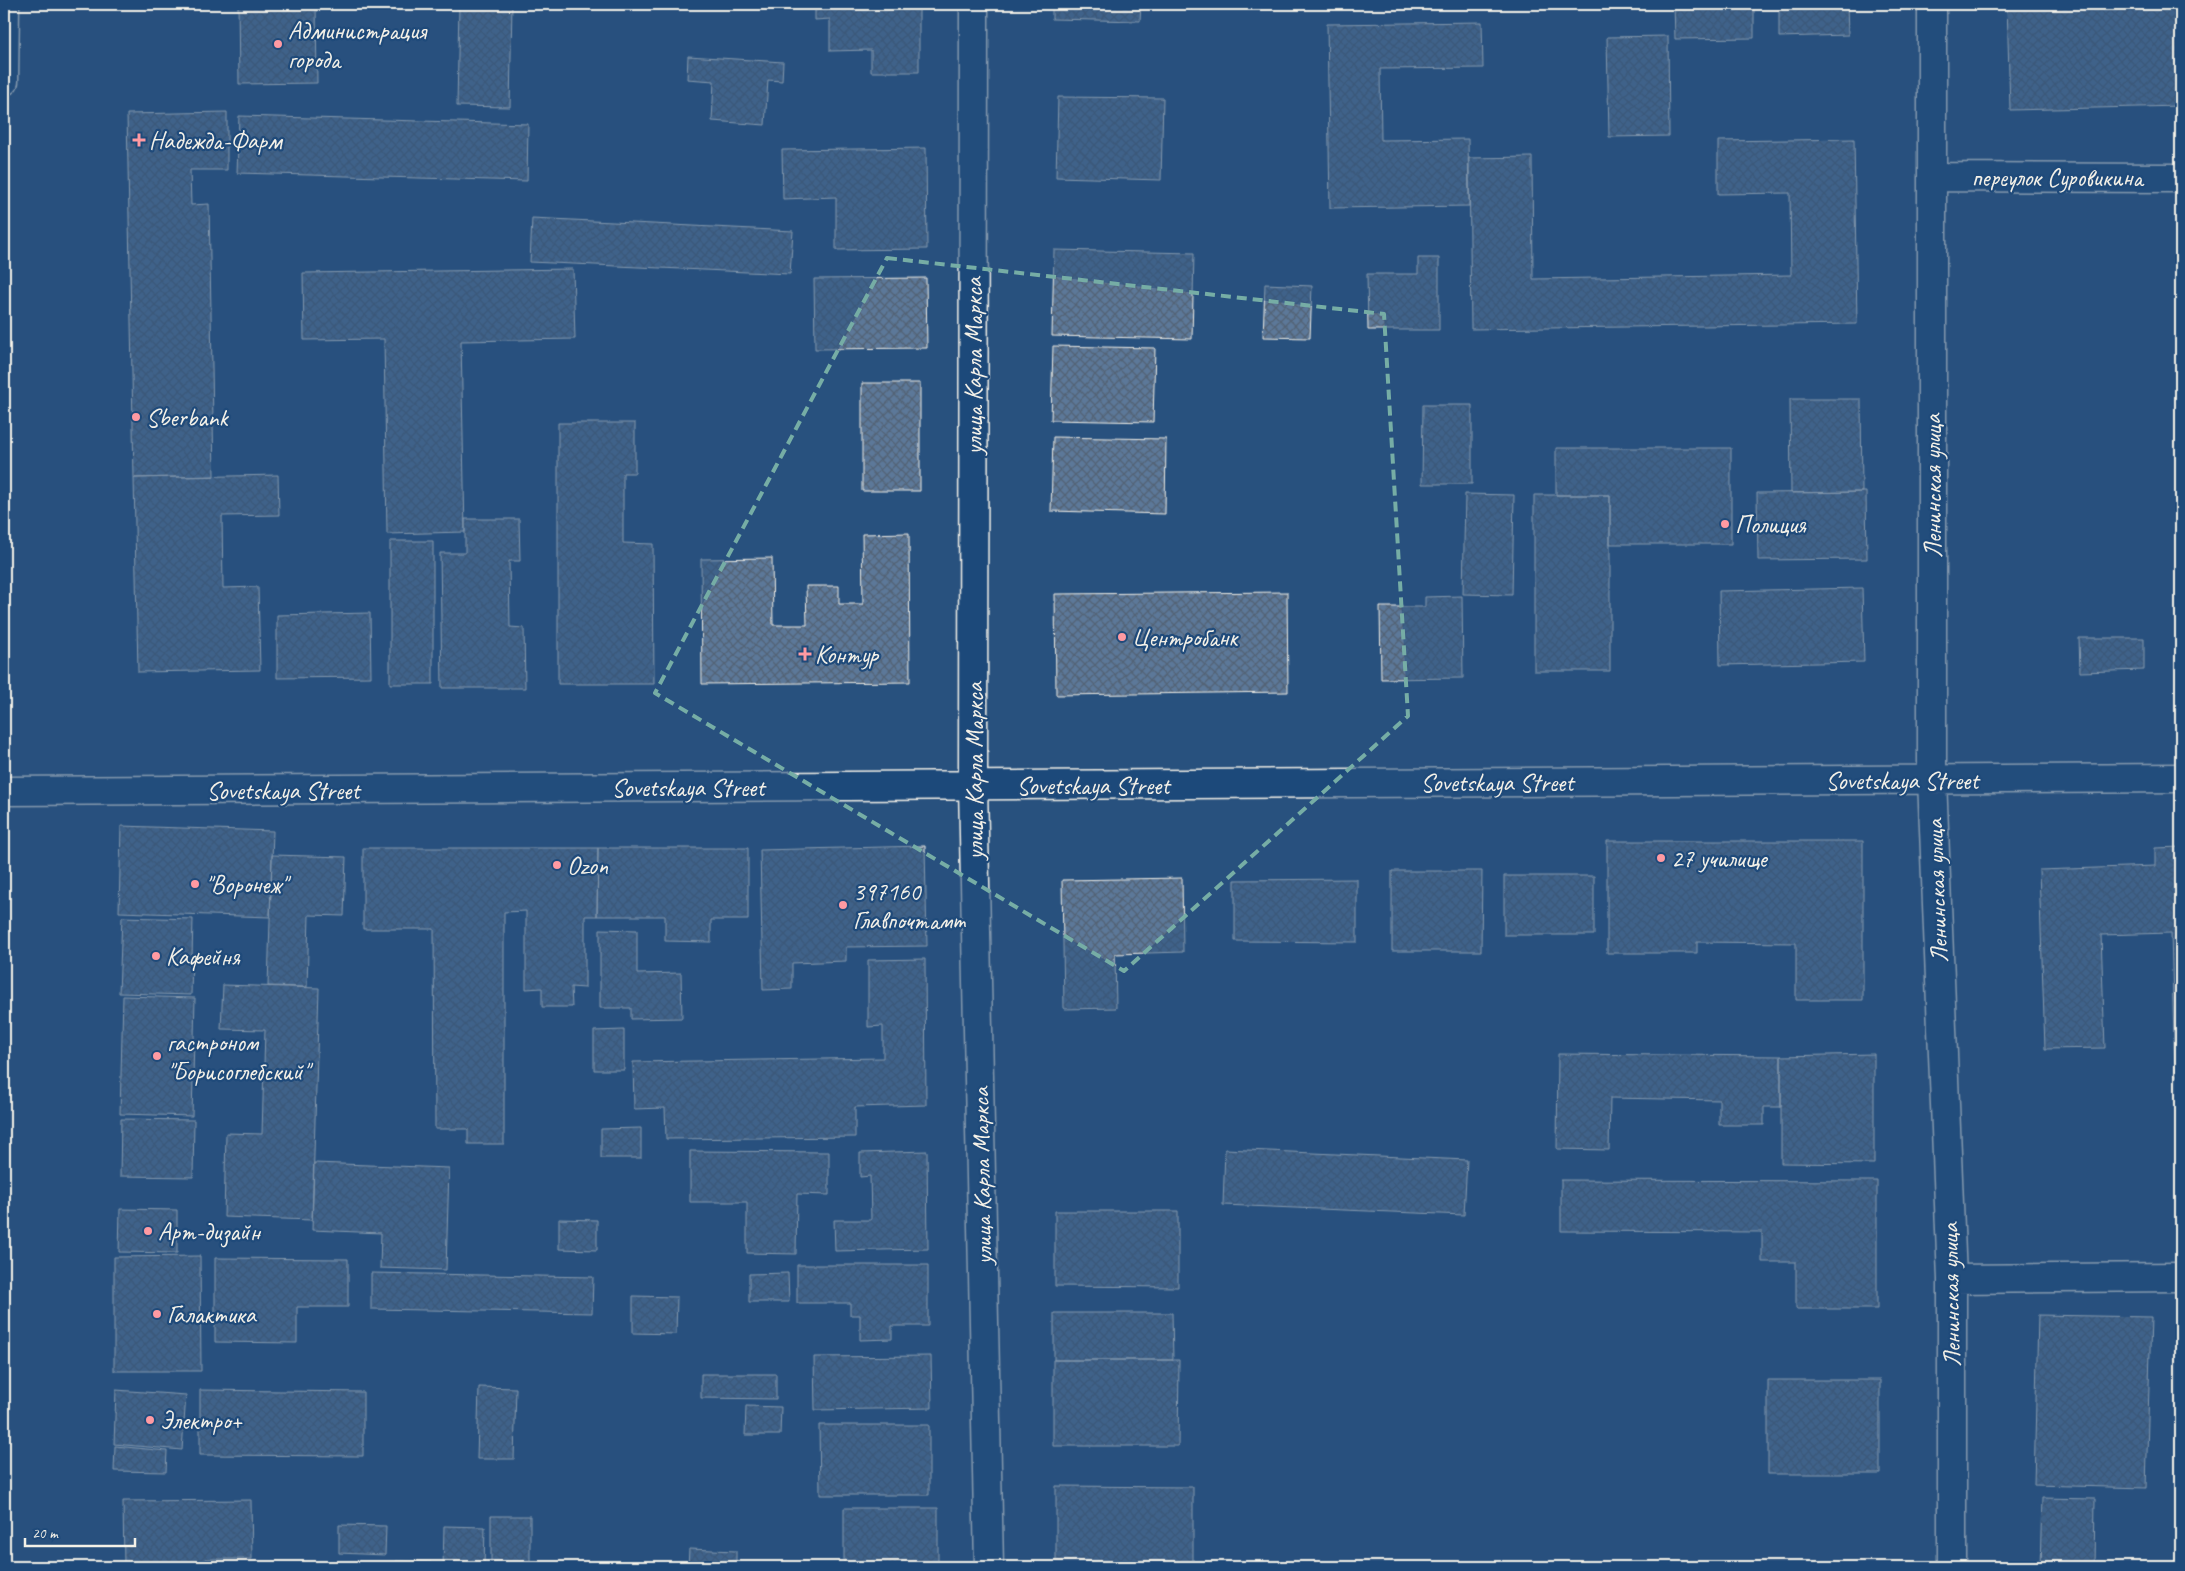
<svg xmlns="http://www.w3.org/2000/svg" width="2185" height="1571" font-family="Caveat,sans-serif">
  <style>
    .building { fill: url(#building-cross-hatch); stroke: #f4f1e8 }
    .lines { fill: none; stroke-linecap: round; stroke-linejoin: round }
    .minor-casing { stroke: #f4f1e8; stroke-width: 31 }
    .major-casing { stroke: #f4f1e8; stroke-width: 31 }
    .minor { stroke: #1f4a7a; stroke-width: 28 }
    .major { stroke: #1f4a7a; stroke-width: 28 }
    .marked { fill: none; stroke: #76ada5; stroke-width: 4; stroke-dasharray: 10 6; stroke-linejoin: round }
    .poi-dot { fill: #ff9aa2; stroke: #1f4a7a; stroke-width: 2 }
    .labels { text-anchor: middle; stroke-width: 4.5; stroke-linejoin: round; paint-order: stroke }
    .poi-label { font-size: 25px; fill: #f4f1e8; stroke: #1f4a7a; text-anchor: start }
    .street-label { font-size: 25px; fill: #f4f1e8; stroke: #1f4a7a }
  </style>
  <defs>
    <pattern id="building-cross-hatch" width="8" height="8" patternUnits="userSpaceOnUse" patternTransform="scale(1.25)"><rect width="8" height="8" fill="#5b7899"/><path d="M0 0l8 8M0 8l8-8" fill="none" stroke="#536274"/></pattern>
  </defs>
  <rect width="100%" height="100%" fill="#28517e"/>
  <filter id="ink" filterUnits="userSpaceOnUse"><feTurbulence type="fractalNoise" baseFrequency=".02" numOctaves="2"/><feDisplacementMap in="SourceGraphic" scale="10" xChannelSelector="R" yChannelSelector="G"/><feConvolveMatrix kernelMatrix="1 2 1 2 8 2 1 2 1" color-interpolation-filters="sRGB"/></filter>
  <g filter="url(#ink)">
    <path class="building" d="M238,4H316L317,83L239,84Z
      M459,4H512L510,107L457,106Z
      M815,4H919V72H871V50L830,51V19L815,20Z
      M1052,4H1141L1140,21L1052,19Z
      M1553,4H1609V8L1553,9Z
      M1674,4H1754V38L1675,39Z
      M1779,4H1847L1848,35L1779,37Z
      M2007,4H2181V106L2010,110Z
      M1482,22L1483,68L1380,69L1381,140L1468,139L1469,206L1330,208L1327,24Z
      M1668,36L1669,136L1609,137L1607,37Z
      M688,56L783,62L782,81L768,80L765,125L712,121L714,81L687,79Z
      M1058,97L1163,98L1161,180L1056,177Z
      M227,112V170H190L191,205L209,204L214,476L134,478L127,114Z
      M239,116L528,124L527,181L237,173Z
      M1854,139L1857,324L1471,329L1469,158L1532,157L1533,279L1791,275L1790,193L1718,194V141Z
      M926,148L927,249L836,250V197L783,199L782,150Z
      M532,218L793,231L790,274L530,262Z
      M1054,250L1194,253L1192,339L1052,336Z
      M1418,258H1439V330H1368L1367,274H1418Z
      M573,269L575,339L461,341L465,532L387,534L384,339L304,340L303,273Z
      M926,278L927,348L815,349L814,279Z
      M1265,284L1312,286L1310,338L1263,337Z
      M1053,346L1155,348L1153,422L1051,420Z
      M862,383H920V491H862Z
      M1790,399H1861L1862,492L1791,493Z
      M1423,405H1472V484H1422Z
      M558,423H635V473H623V543L653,544L654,684H558Z
      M1053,437L1166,439L1165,514L1051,511Z
      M1556,448H1731V544H1610V495H1556Z
      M278,475L279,515L222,516L223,588L258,587L260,670L138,672L134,478Z
      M1866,492L1867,559L1758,560L1757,493Z
      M1465,494L1514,495L1512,595L1463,594Z
      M1534,495H1610V671H1534Z
      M465,519H519L520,561H509L510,627L524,628L525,688H442L440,553H465Z
      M909,533L910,682L702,684L701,559L772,558L773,625H807L806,586H839V604H863L862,534Z
      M390,541H433V684H390Z
      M1862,588L1864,662L1720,665L1719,591Z
      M1287,592L1288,692L1056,695L1055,594Z
      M1462,596L1463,678L1381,679L1380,607H1425V597Z
      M370,613L371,677L277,678V615Z
      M2079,638H2144V670L2080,672Z
      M121,826L273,831L270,917L119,912Z
      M1607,841H1863V1000H1796V943L1697,942V953H1607Z
      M925,846L927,946L846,947V961L792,963V989L763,990L760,850Z
      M2181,847V1076H2175L2171,933L2101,935L2105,1048L2045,1049L2039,870L2155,866V848Z
      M363,848H598L597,916H585V988L571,987L572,1007H542V988L526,989V911L504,912V1144H468V1129H435L434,929H363Z
      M598,848H748V920H711V942L665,941V916H597Z
      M272,855L346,857L344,916L309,915L307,987L268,986Z
      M1392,871H1482L1481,951H1392Z
      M1504,876H1594V935H1504Z
      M1182,878L1183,952L1115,954L1116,1008L1064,1009L1062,880Z
      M1357,879V942L1235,941V880Z
      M122,917L193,919L191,995L119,993Z
      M600,929L637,930V974L681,973L682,1018L631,1019V1008H600Z
      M925,959L926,1105L855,1107V1137L666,1139L665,1108L634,1109L633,1062L883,1058V1026L868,1027V960Z
      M223,985L319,988L312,1220L224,1217L226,1133L262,1134L265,1030L221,1029Z
      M123,996L195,998L192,1116L120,1114Z
      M624,1030V1070H594V1031Z
      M1558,1054L1781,1056V1107H1764V1125H1719V1100L1610,1098L1609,1150L1557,1149Z
      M1874,1054V1164L1781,1163V1056Z
      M121,1119L194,1120L193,1177L120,1176Z
      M641,1128V1158H601V1129Z
      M1225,1149L1467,1160L1464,1215L1223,1205Z
      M690,1151L829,1152V1195L797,1194L796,1254L747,1253V1202H690Z
      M927,1151L928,1249L835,1251L834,1220H871L870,1176L860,1177V1153Z
      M314,1163L449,1168L446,1270L380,1268L381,1233L312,1230Z
      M1561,1180L1877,1181V1309H1796V1262H1762V1232L1561,1231Z
      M120,1209L177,1210V1253L119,1252Z
      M1055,1211H1178V1287L1055,1286Z
      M559,1219L597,1220V1250L559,1249Z
      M200,1256L201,1371H114V1257Z
      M215,1258L348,1259V1307H297V1343L215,1342Z
      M797,1265H928V1326H892V1339L860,1340V1315H850V1303H797Z
      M371,1273L593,1277L592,1313L371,1309Z
      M788,1273L789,1302H749V1274Z
      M633,1296L677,1297L676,1334L633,1333Z
      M1054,1313H1172L1173,1360H1054Z
      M2038,1315L2151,1317L2146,1488L2034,1485Z
      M931,1356L932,1408L815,1410L814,1357Z
      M1053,1360H1179L1178,1446H1053Z
      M701,1374H776V1399L701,1398Z
      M1768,1380H1880V1474H1768Z
      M479,1387L516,1388L514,1459H477Z
      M116,1390L186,1395L182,1450L114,1444Z
      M200,1390L363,1392V1456L200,1455Z
      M746,1406L781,1407L780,1435H745Z
      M819,1425H929V1495H820Z
      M115,1446L167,1451L166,1472L114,1471Z
      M1056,1486L1193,1487V1561H1056Z
      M2042,1498L2095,1499L2094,1567H2040Z
      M251,1500L252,1559H206V1567H124L123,1501Z
      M844,1508H938V1567H844Z
      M491,1516H530V1567H491Z
      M339,1525L386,1526L385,1555L339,1553Z
      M444,1526L485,1527L484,1567H443Z
      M689,1549L736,1551V1567H688Z
      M396,1561L431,1562V1567H396Z
      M343,1562L380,1563V1567H342Z"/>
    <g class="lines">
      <defs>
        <path id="minor" d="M974,4L973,785L989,1567
          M1932,4V779L1952,1279V1567
          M1932,177L2181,178
          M4,791L2181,778
          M1952,1279L2181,1277"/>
        <path id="major" d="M4,81L5,4"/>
      </defs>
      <use href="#minor" class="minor-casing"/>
      <use href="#major" class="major-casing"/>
      <use href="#minor" class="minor"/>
      <use href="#major" class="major"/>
    </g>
  </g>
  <path d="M0 0H2185V1571H0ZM887,258L1384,314L1408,716L1124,971L655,693Z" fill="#28517e" fill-opacity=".55" fill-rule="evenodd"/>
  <path class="marked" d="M887,258L1384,314L1408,716L1124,971L655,693Z"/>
  <g class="poi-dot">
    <circle cx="278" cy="44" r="5"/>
    <path d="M136.5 132.5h5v5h5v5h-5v5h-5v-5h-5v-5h5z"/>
    <circle cx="136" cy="417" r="5"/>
    <circle cx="1725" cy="524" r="5"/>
    <circle cx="1122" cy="637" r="5"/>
    <path d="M802.5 646.5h5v5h5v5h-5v5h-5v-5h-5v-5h5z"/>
    <circle cx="1661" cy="858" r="5"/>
    <circle cx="557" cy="865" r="5"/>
    <circle cx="195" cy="884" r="5"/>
    <circle cx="843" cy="905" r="5"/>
    <circle cx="156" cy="956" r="5"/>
    <circle cx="157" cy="1056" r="5"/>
    <circle cx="148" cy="1231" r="5"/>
    <circle cx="157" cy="1314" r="5"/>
    <circle cx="150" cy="1420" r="5"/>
  </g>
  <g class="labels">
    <g class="poi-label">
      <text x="288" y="39">Администрация<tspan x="288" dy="29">города</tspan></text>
      <text x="149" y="149">Надежда-Фарм</text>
      <text x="146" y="426">Sberbank</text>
      <text x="1735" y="533">Полиция</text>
      <text x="1132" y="646">Центробанк</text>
      <text x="815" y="663">Контур</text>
      <text x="1671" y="867">27 училище</text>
      <text x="567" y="874">Ozon</text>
      <text x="205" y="893">"Воронеж"</text>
      <text x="853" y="900">397160<tspan x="853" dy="29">Главпочтамт</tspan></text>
      <text x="166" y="965">Кафейня</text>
      <text x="167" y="1051">гастроном<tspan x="167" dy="29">"Борисоглебский"</tspan></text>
      <text x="158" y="1240">Арт-дизайн</text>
      <text x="167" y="1323">Галактика</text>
      <text x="160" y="1429">Электро+</text>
    </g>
    <g class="street-label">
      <text x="2057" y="186">переулок Суровикина</text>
      <text transform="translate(973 366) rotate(-90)" y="9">улица Карла Маркса</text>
      <text transform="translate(1932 486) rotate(-90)" y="9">Ленинская улица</text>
      <text transform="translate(974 771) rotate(-90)" y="9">улица Карла Маркса</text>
      <text x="1902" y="789">Sovetskaya Street</text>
      <text x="1497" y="791">Sovetskaya Street</text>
      <text x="1093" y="794">Sovetskaya Street</text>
      <text x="688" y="796">Sovetskaya Street</text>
      <text x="283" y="799">Sovetskaya Street</text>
      <text transform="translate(1936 891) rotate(-92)" y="9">Ленинская улица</text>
      <text transform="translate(981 1176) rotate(-91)" y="9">улица Карла Маркса</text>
      <text transform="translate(1950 1295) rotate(-91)" y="9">Ленинская улица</text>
    </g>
  </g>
  <rect width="2185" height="1571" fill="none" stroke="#1f4a7a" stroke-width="20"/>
  <rect x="10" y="10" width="2165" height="1551" fill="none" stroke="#f4f1e8" stroke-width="2" filter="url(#ink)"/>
  <path d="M25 1538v8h110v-8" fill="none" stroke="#f4f1e8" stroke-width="2.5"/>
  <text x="32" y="1538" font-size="15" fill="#f4f1e8" stroke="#1f4a7a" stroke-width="4" paint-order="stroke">20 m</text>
</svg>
